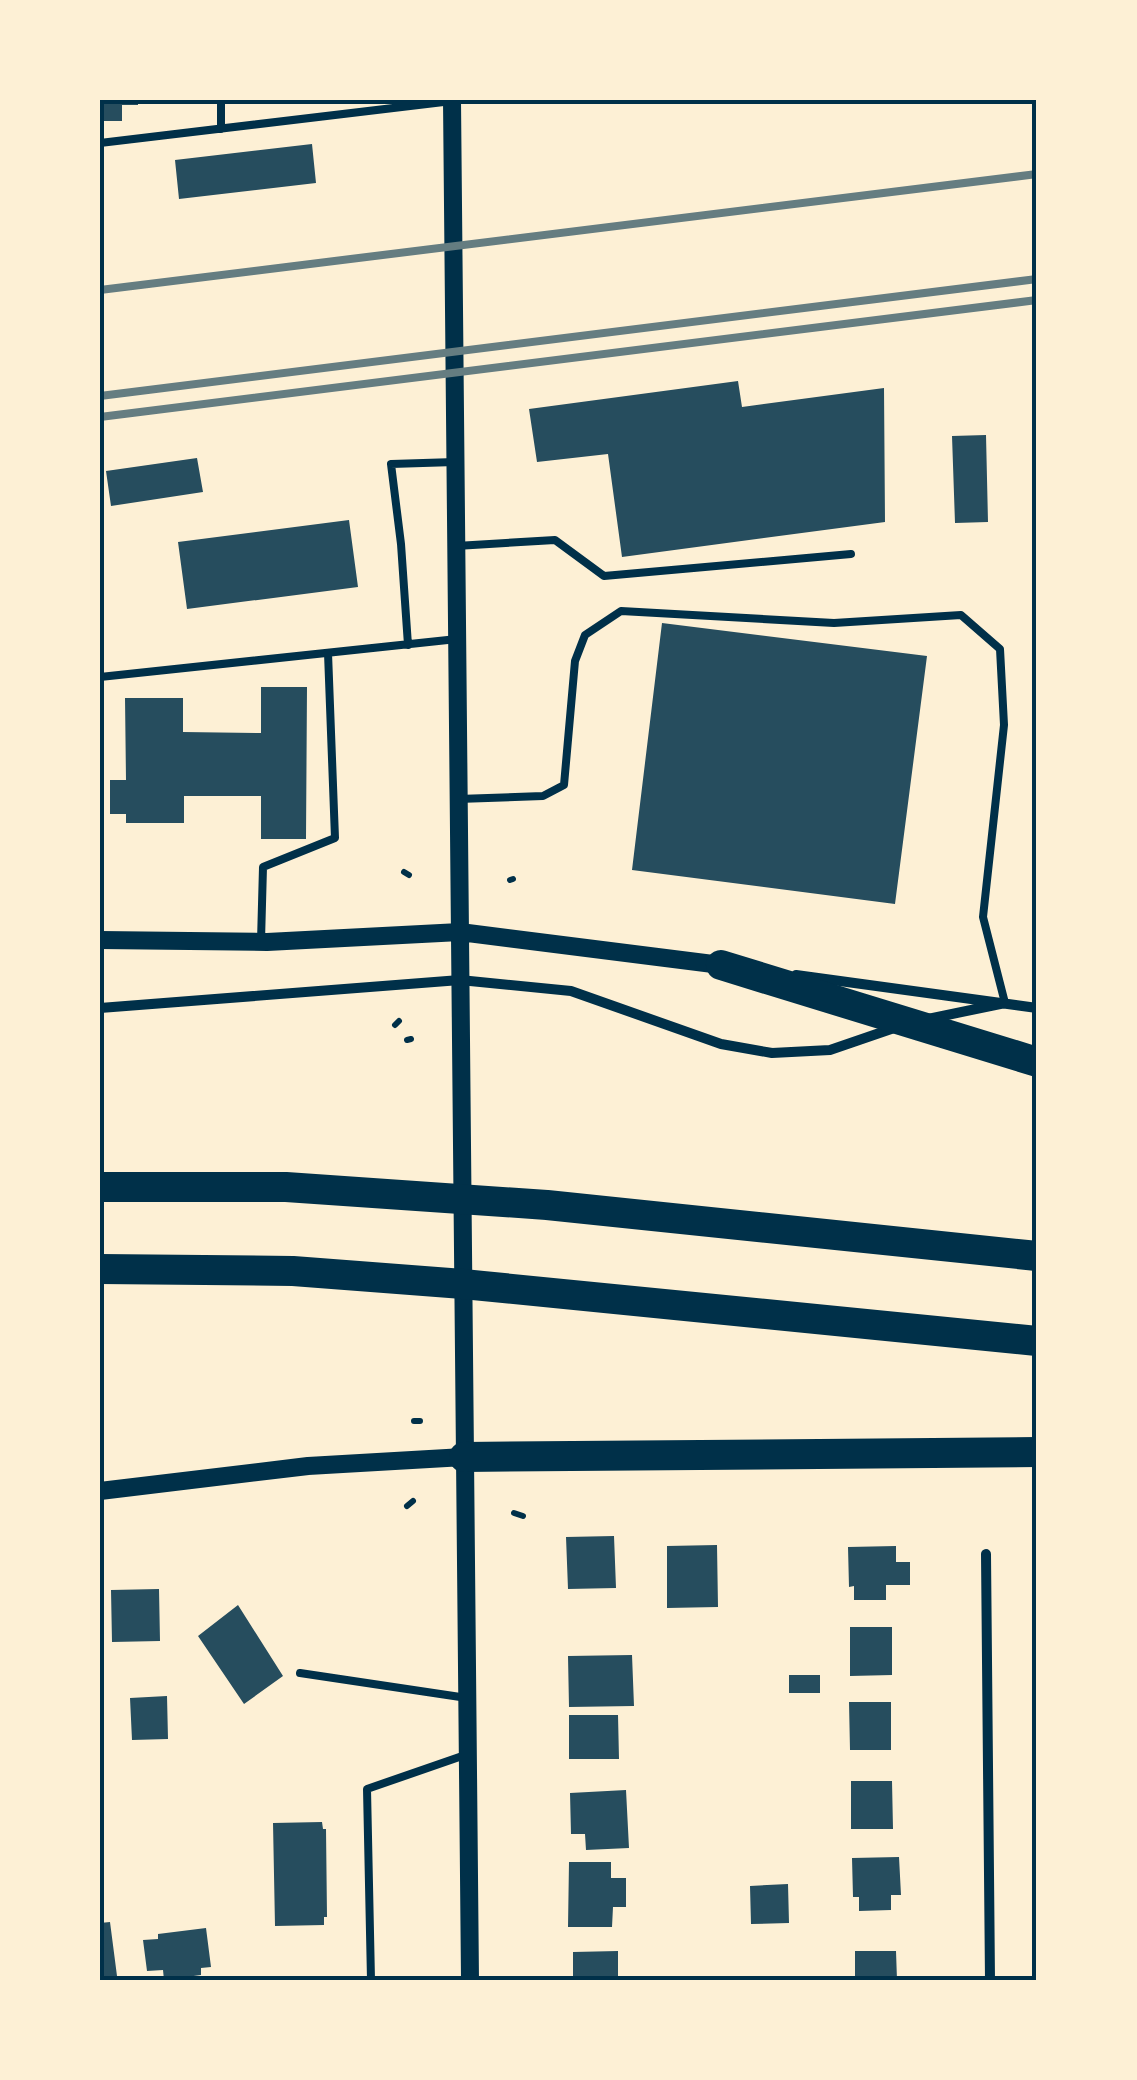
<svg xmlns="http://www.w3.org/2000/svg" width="1137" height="2080" font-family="'DejaVu Sans',sans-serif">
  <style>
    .building { fill: #264d5e }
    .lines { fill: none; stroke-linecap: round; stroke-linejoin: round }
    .path { stroke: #003049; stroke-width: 6 }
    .service { stroke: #003049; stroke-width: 8 }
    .minor { stroke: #003049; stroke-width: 10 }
    .tertiary { stroke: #003049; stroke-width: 18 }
    .motorway { stroke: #003049; stroke-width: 30 }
    .rail { stroke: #657d81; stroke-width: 8 }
    .neatline { fill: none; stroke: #003049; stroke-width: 4 }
  </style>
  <rect width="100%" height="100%" fill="#fdf0d5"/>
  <path class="building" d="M100,100H138V105H122V121H100Z
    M312,144L316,183L179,199L175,160Z
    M738,381L742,407L884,388L885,522L622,557L608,454L537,462L529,409Z
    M986,435L988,522L955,523L952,436Z
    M197,458L203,492L111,506L106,471Z
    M349,520L358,587L187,609L178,542Z
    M662,623L927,656L895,904L632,870Z
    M261,687H307L306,839H261V796H184V823H126V814H110V780H126L125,698H183V732L261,733Z
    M614,1536L616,1588L568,1589L566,1537Z
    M717,1545L718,1607L667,1608V1546Z
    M896,1546V1562H910V1585H886V1600H854V1586L849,1587L848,1547Z
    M159,1589L160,1641L112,1642L111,1590Z
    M238,1605L283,1676L244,1704L198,1636Z
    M850,1627H892V1675L850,1676Z
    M632,1655L634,1706L569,1707L568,1656Z
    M789,1675H820V1693H789Z
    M167,1696L168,1739L132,1740L130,1698Z
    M849,1702H891V1750H850Z
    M569,1715H618L619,1759H569Z
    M851,1781H892L893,1829H851Z
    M626,1790L629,1848L586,1850L585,1834H571L570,1793Z
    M322,1822L323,1829H326L327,1917H324V1925L275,1926L273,1823Z
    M899,1857L901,1895H891V1910L859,1911V1897H853L852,1858Z
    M569,1862H611V1878H626V1907H613L612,1927H568Z
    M788,1884L789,1923L751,1924L750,1886Z
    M110,1922L117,1976L100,1978V1923Z
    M206,1928L211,1967L201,1968V1975L164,1980L163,1970L147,1971L143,1940L158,1939V1934Z
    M618,1951V1980H573V1952Z
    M855,1951H896L897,1980H855Z"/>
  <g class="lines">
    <path class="path" d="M404,872L409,875
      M510,880L513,879
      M395,1025L399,1021
      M407,1040L411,1039
      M414,1421H420
      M407,1506L413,1501
      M514,1513L523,1516"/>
    <path class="service" d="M221,100V129
      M100,143L452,101
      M456,546L555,540L604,576L851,554
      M408,645L401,544L391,464L455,462
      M100,689V677L457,639
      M458,799L543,796L564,785L575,661L585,635L621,611L834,623L961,615L1000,649L1004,725L983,917L1005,1003
      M261,941L263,867L335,838L328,653
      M300,1673L467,1698
      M371,1980L367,1789L468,1754"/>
    <path class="minor" d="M796,975L1037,1008
      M100,1008L460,980L571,991L721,1044L772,1053L830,1050L897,1027
      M928,1019L1005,1003
      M986,1554L990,1980"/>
    <path class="tertiary" d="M452,100L470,1980
      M100,940L267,942L460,932L721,965
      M100,1491L308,1466L464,1457"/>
    <path class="motorway" d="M721,965L1037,1062
      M100,1187H286L547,1205L1037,1256
      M100,1269L293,1271L463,1284L1037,1341
      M464,1457L1037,1452"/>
    <path class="rail" d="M100,290L1037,174
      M100,396L1037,279
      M100,417L1037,300"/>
  </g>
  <rect width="1137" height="2080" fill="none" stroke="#fdf0d5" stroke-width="205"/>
  <rect x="102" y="102" width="932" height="1876" class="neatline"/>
</svg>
